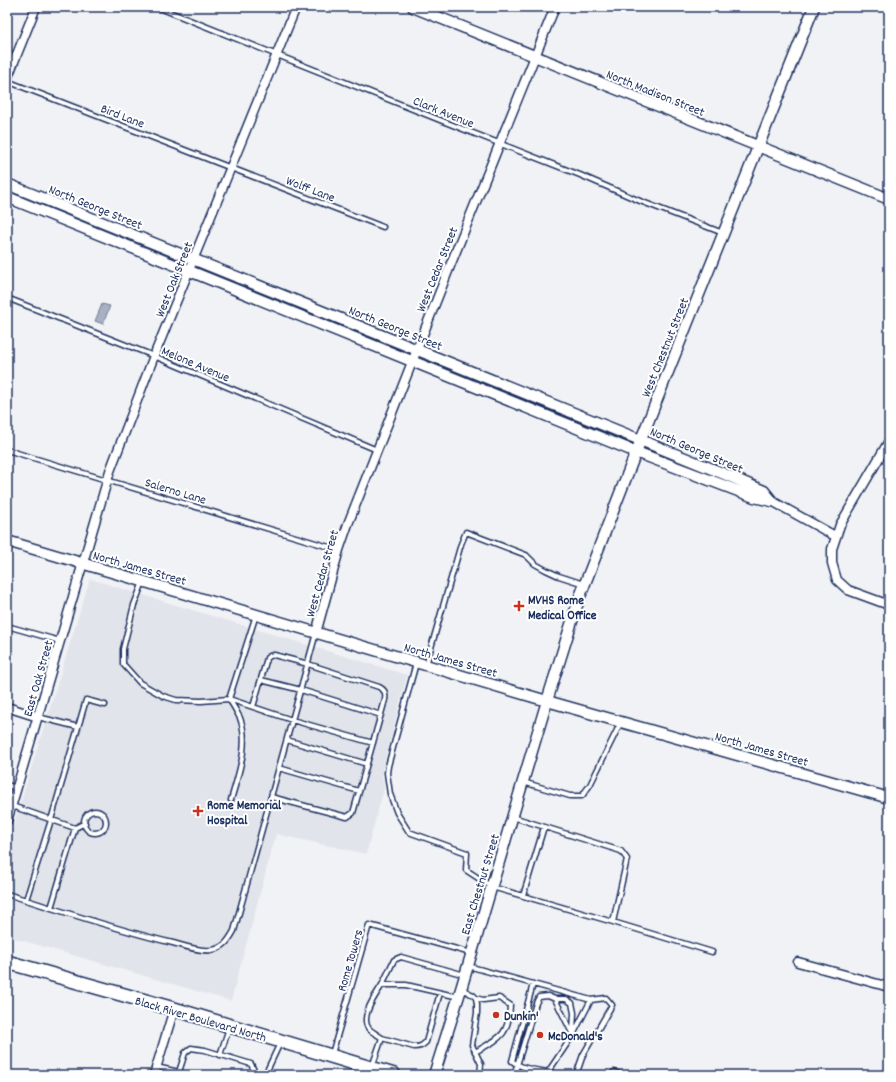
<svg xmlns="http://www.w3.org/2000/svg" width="896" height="1082" font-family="Dekko,sans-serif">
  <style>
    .built { fill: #e1e4ea }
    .water { fill: #a8b0c2; stroke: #707c9a }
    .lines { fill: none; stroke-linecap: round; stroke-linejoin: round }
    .service-casing { stroke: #1b2f5e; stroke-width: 7 }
    .minor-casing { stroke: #1b2f5e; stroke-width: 11 }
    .tertiary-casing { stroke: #1b2f5e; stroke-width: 13 }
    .primary-casing { stroke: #1b2f5e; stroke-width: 16 }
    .service { stroke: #fff; stroke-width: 4 }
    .minor { stroke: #fff; stroke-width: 8 }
    .tertiary { stroke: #fff; stroke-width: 10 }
    .primary { stroke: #fff; stroke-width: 13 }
    .poi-dot { fill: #c8321e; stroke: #fff; stroke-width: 1.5 }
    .labels { text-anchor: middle; stroke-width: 4; stroke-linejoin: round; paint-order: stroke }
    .street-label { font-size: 13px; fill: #1b2f5e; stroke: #fff }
    .poi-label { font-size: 13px; font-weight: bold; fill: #1b2f5e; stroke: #fff; text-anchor: start }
  </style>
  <rect width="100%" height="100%" fill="#f1f2f5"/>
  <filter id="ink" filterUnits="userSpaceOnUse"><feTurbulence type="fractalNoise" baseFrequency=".025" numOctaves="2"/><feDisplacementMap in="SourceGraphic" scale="8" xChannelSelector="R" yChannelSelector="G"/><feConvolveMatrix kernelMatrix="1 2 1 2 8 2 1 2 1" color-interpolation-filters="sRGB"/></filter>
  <g filter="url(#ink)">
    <path class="built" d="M90,579L407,675L384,764L382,775L384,788L366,854L276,834L231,1001L7,936V846Z"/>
    <path class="water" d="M102,304L110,306L103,324L95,321Z"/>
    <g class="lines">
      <defs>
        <path id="service" d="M157,7L445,122L580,175L640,201L723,233
          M7,81L383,227
          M7,298L154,356L377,450
          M7,450L339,550
          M143,582L134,605L123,649V664L140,683L163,696L176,700L201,701L229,699L292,720L373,743
          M7,626L60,641
          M416,663L388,766L387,773L390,794L397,813L409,832L467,853L466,870L492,887L613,922L627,859L621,851L513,817
          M426,665L461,544L466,532L526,555L535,564L546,570L559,576L584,584
          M261,680L301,690L381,715
          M253,707L267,658L270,656L274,655L308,664L379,687C385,690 386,693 385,700L353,813L347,817L271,797
          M38,717L78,727
          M287,740L367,764
          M279,768L359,791
          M523,782L570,796H582L590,785L621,722
          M7,785L17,788
          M231,800C238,775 250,744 240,718C237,712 233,705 229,699L256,615
          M12,806L75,828L85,823
          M84 822a11 11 0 1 1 22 0a11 11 0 1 1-22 0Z
          M7,894C62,911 117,930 173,943C185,946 200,952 212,950C224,948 229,940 234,931L316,633
          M523,896L544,827
          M26,900L51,820L86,700L105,705
          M51,908L75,828
          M613,922L712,952
          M468,966L591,1000L606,998L612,1005L583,1055L576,1075
          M533,984L512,1061C522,1069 536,1070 548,1072
          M382,985L394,960L401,957L465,975
          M462,989L473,995L476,998L477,1004V1013L472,1045L481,1064L480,1075
          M555,999H566L572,1003L574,1013L573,1032
          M382,1038L414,1047C420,1047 422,1046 426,1042L440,993
          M475,1052C500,1038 509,1036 510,1005L499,998L483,1000L476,998
          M332,1054L369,925L471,953
          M220,1055L229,1028
          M156,1067L179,1072L185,1053L191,1048L205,1050L251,1064L256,1075
          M372,1067L382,1038C378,1035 372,1032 369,1029C359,1017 376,995 382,985H406L459,997
          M265,1075L280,1043
          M514,1075L536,1003L539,997L548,996L555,999L573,1035
          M546,1075L573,1035L591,1000
          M612,1075L614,1072L623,1075"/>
        <path id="minor" d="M7,79L36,7
          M889,441L840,525L832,549V563L837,580L848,590L889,605
          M772,501L835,536
          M316,633L339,550L348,524L452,261L555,7
          M7,707L38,717
          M7,821L110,471L154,356L296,7
          M798,962L889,987
          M154,1075L174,1009"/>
        <path id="tertiary" d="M413,7L889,199
          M7,184L722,473L764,491L772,501
          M7,197L636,452L754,497L772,501
          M7,541L547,701L889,798
          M434,1075L461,989L547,701L579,599L636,452L814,7"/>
        <path id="primary" d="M7,962L174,1009L394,1075"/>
      </defs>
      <use href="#service" class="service-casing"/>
      <use href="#minor" class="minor-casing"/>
      <use href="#tertiary" class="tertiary-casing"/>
      <use href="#primary" class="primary-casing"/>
      <use href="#service" class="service"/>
      <use href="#minor" class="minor"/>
      <use href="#tertiary" class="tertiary"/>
      <use href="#primary" class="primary"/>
    </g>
  </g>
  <g class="poi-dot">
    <path d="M517 600h4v4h4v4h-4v4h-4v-4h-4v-4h4z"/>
    <path d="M196 805h4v4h4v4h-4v4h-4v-4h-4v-4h4z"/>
    <circle cx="496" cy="1015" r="4"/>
    <circle cx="540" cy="1035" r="4"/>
  </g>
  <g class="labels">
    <g class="street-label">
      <text transform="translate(656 92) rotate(22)" y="5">North Madison Street</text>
      <text transform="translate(444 111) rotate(22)" y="5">Clark Avenue</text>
      <text transform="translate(123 115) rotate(21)" y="5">Bird Lane</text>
      <text transform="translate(311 188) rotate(21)" y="5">Wolff Lane</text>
      <text transform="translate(96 206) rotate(22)" y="5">North George Street</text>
      <text transform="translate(436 269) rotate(-68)" y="5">West Cedar Street</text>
      <text transform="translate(173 279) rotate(-68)" y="5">West Oak Street</text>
      <text transform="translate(396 327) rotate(22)" y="5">North George Street</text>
      <text transform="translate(664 347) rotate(-68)" y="5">West Chestnut Street</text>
      <text transform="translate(196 363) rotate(23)" y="5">Melone Avenue</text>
      <text transform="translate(697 449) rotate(23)" y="5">North George Street</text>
      <text transform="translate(176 490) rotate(17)" y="5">Salerno Lane</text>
      <text transform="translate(140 567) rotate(16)" y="5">North James Street</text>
      <text transform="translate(321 573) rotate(-74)" y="5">West Cedar Street</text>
      <text transform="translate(451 659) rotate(16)" y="5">North James Street</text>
      <text transform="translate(37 678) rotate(-74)" y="5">East Oak Street</text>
      <text transform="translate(762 748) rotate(16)" y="5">North James Street</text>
      <text transform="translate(479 884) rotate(-73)" y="5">East Chestnut Street</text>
      <text transform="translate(349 960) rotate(-74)" y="5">Rome Towers</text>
      <text transform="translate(201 1018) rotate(16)" y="5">Black River Boulevard North</text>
    </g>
    <g class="poi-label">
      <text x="528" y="604">MVHS Rome<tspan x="528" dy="15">Medical Office</tspan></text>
      <text x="207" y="809">Rome Memorial<tspan x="207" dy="15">Hospital</tspan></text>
      <text x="504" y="1020">Dunkin'</text>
      <text x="548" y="1040">McDonald's</text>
    </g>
  </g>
  <rect width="896" height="1082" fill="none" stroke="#fff" stroke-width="24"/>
  <rect x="12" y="12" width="872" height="1058" fill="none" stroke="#1b2f5e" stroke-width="1.5" filter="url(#ink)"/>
</svg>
